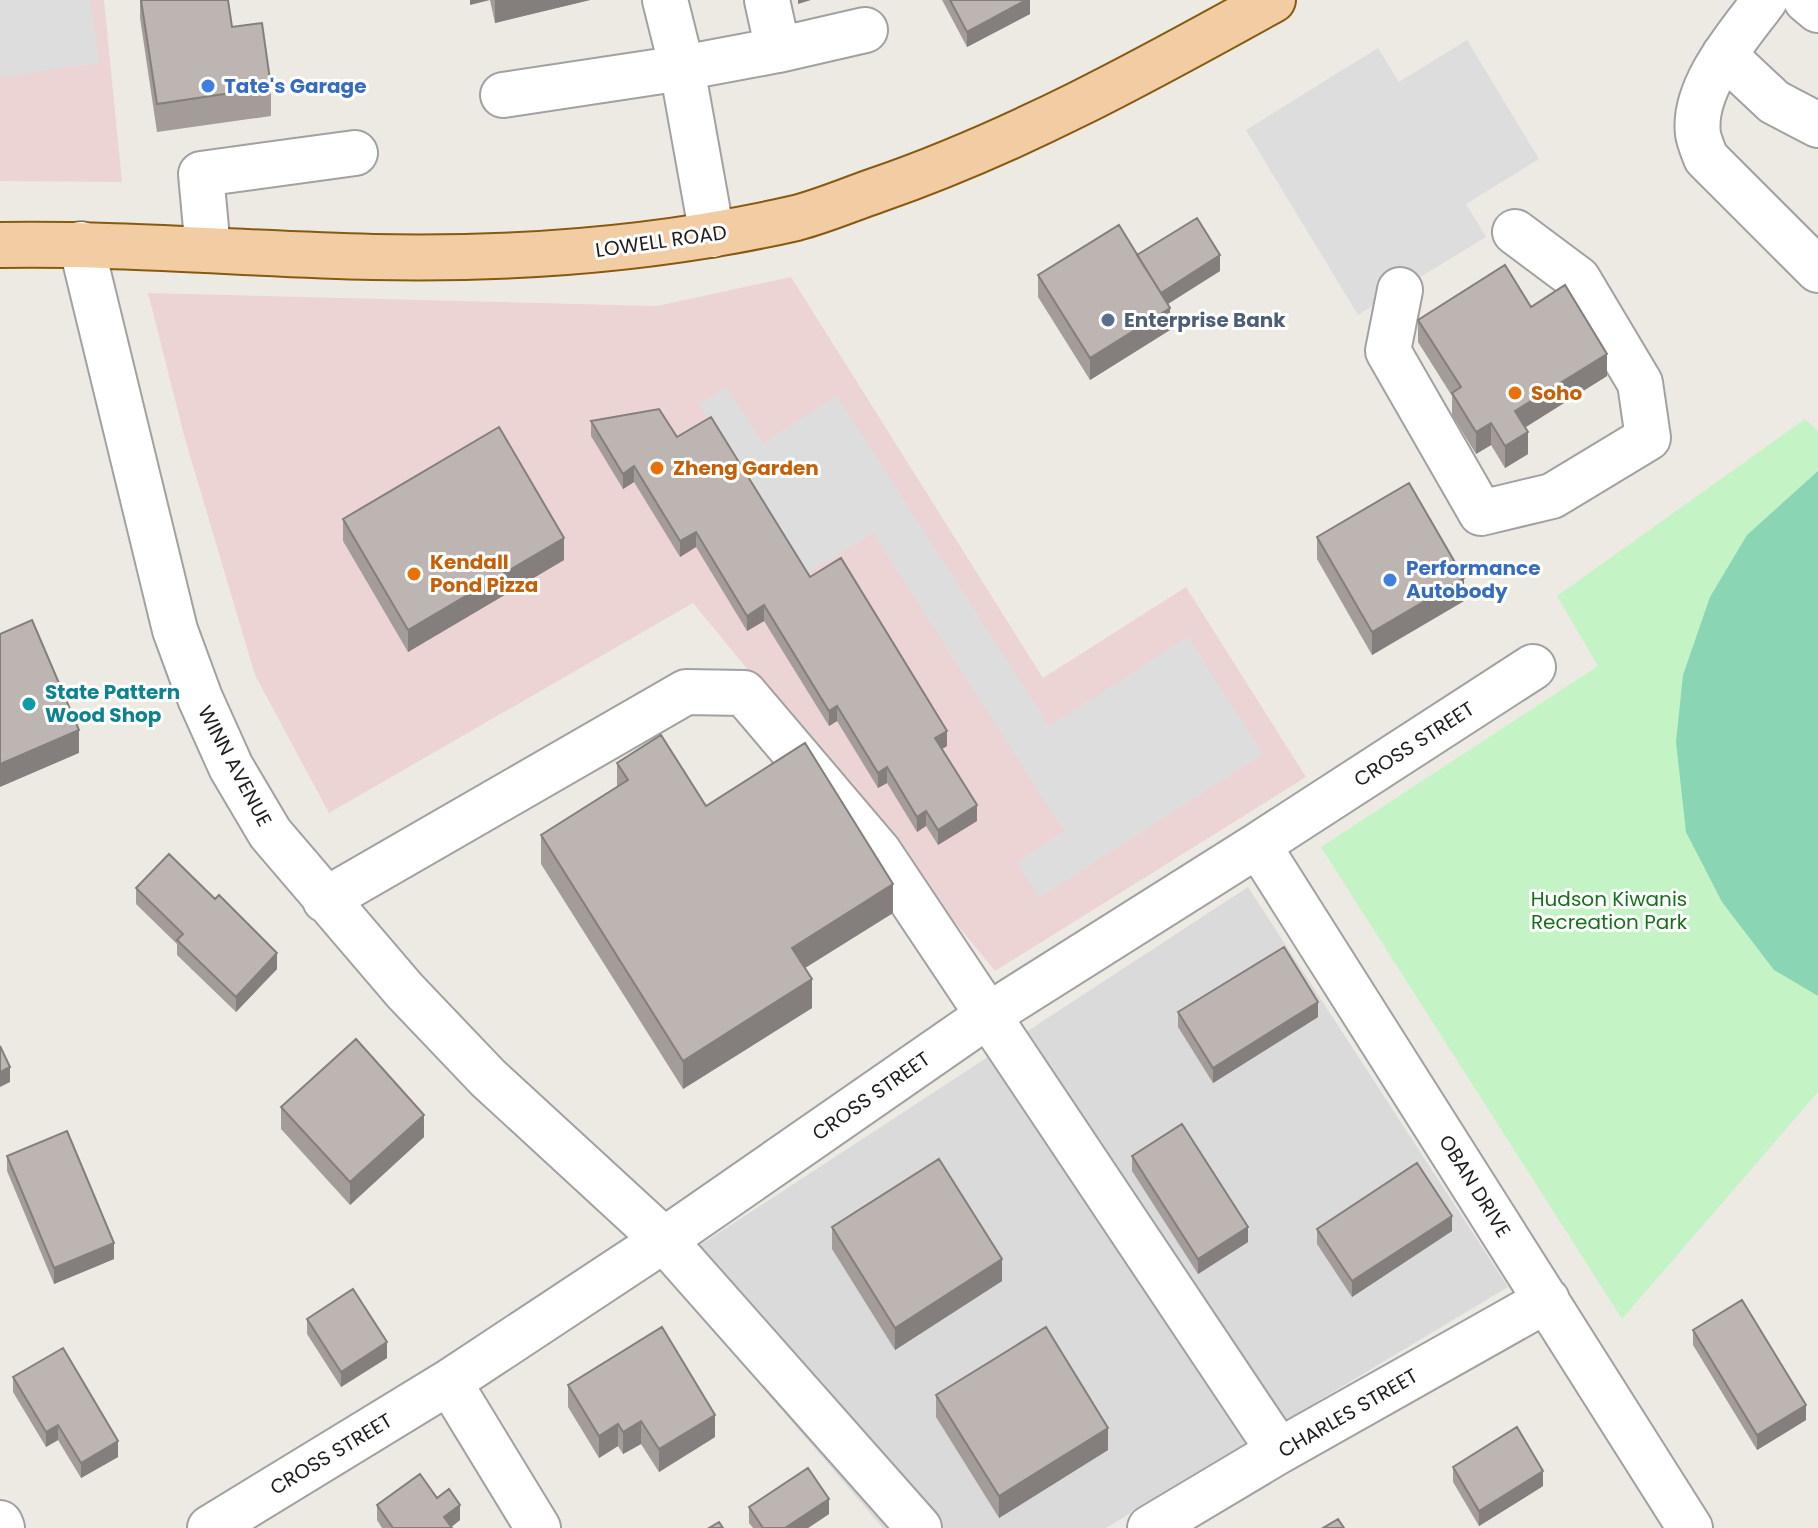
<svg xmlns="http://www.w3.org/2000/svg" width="1818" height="1528" font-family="Poppins,sans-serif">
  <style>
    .residential { fill: #dbdada }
    .commercial { fill: #edd4d4 }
    .park { fill: #c4f3c6 }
    .pitch { fill: #89d5b4 }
    .parking { fill: #ddd }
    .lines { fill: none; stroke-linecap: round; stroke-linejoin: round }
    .minor-casing { stroke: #a1a1a1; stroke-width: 48 }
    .major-casing { stroke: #875a0f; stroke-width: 48 }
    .minor { stroke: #fff; stroke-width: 44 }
    .major { stroke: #f2cda4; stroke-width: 44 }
    .wall { fill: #a39c98 }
    .shaded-wall { fill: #847f7c }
    .building { fill: #bdb5b1; stroke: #847f7c; stroke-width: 2 }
    .shop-dot { fill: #3f7fe0; stroke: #fff; stroke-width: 3 }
    .service-dot { fill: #5c6f8a; stroke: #fff; stroke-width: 3 }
    .food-dot { fill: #e8710a; stroke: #fff; stroke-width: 3 }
    .culture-dot { fill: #0f9aa8; stroke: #fff; stroke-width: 3 }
    .labels { text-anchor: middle; stroke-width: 6; stroke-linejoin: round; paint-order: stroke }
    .shop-label { font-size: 20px; font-weight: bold; fill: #366cbe; stroke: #fff; text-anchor: start }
    .street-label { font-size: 20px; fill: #1d1d1d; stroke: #fff }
    .service-label { font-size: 20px; font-weight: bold; fill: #4e5e75; stroke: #fff; text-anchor: start }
    .food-label { font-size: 20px; font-weight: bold; fill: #c56008; stroke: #fff; text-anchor: start }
    .culture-label { font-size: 20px; font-weight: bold; fill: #0d838f; stroke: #fff; text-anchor: start }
    .park-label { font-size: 20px; fill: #16701a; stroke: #fff }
  </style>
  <rect width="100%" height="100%" fill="#edeae4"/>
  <path class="residential" d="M1248,887L1508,1287L1106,1528H883L662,1270Z"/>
  <path class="commercial" d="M0,0H104L122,182L0,181Z
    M791,277L1043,678L1186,587L1306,777L995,971L693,603L329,813L255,675L185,439L148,293L657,306Z"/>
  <path class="park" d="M1805,419L1818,431V1092L1622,1319L1321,847L1598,666L1557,596Z"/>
  <path class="pitch" d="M1818,471V996L1774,970L1722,902L1686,832L1676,742L1683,675L1710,597L1747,535Z"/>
  <path class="parking" d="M0,0H90L99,63L0,77Z
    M1467,40L1539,159L1466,204L1486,237L1358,315L1246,130L1378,48L1399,82Z
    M726,387L763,443L837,396L1049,726L1188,637L1263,754L1039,898L1017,862L1064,831L873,533L808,573L699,404Z"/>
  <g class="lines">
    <defs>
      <path id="minor" d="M665,0L682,68L712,235
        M1765,0C1739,35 1692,87 1698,134C1699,141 1703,150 1706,158L1818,270
        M1806,0L1818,10
        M778,50L865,30
        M1724,55L1774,102L1818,125
        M503,95L682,68L778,50L767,0
        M81,244L175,630L200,698L231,767L270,833L405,991L488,1078L664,1240L919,1528
        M208,250L201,174L355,153
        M1400,290L1388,351L1481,513L1552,496L1648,438L1640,383L1578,279L1515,232
        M1258,845L1690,1528
        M325,900L686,692L744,693L879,852L1279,1451
        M449,1382L538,1528
        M0,1523L2,1528
        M210,1528L449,1382L664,1240L987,1016L1258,845L1533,667
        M1150,1528L1279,1451L1547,1300"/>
      <path id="major" d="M0,245C124,243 248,254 373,257C515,260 656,250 796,218C823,211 851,199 877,190C1016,142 1145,71 1273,0"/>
    </defs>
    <use href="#minor" class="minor-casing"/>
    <use href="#major" class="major-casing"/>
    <use href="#minor" class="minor"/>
    <use href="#major" class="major"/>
  </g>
  <path class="wall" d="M140,0H228L232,27L271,87V116L157,132L140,18Z
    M490,0H590L495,23Z
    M942,0H1030V14L967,47Z
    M1137,255L1220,271L1168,304L1170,330L1090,380L1038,297V275Z
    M1531,307L1607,376L1525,427L1528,454L1505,468L1491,445L1476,454L1452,415V396L1418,342V320Z
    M591,421L677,437L810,577L947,746L942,749L977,821L938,845L926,826L917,832L887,783L878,788L837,721L829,726L764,621L747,631L696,547L680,557L634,482L623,489L591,436Z
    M343,519L564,560L408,652L343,541Z
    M1317,537L1464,601L1372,655L1317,559Z
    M617,763L893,913L805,968L812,1008L683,1089L541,864V835L617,787Z
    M136,888L277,969L236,1012L177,955V944L136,904Z
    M1178,1012L1318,1017L1213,1083L1178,1027Z
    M281,1107L424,1137L350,1205L281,1129Z
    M7,1156L114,1259L54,1284L7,1171Z
    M1132,1156L1248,1242L1198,1274L1132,1171Z
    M832,1227L1002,1281L895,1350L832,1249Z
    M1317,1229L1452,1231L1352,1297L1317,1244Z
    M307,1319L387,1358L341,1387L307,1334Z
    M1693,1330L1806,1420L1757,1450L1693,1345Z
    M13,1377L118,1457L81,1478L58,1440L46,1447L13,1392Z
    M568,1385L715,1437L659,1472L641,1444L623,1454L618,1446L599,1458L568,1407Z
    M936,1395L1108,1450L999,1518L936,1417Z
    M1453,1467L1543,1486L1479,1526L1453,1482Z
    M437,1498L460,1520L451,1527L452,1528H382L377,1520V1505Z
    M749,1507L829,1514L808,1528H753L749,1523Z"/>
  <path class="shaded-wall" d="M470,0H490L470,5Z
    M495,0H590L495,23Z
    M798,0H811L798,4Z
    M1026,0H1030V14L967,47V32Z
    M1220,255V271L1158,310V295Z
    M1170,308V330L1090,380V358Z
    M1607,354V376L1515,434V411Z
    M1491,423V445L1476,454V432Z
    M1528,432V454L1505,468V446Z
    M634,466V482L623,489V474Z
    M696,532V547L680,557V541Z
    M564,538V560L408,652V630Z
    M1464,578V601L1372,655V632Z
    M764,605V621L747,631V616Z
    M837,706V721L829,726V711Z
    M79,730V753L0,787V764Z
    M947,731V746L935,753V738Z
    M887,767V783L878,788V773Z
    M977,805V821L938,845V830Z
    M926,811V826L917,832V817Z
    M893,884V913L792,976V948Z
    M277,953V969L236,1012V997Z
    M812,979V1008L683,1089V1061Z
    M1318,1002V1017L1213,1083V1068Z
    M10,1067V1082L0,1087V1072Z
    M424,1115V1137L350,1205V1182Z
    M1452,1216V1231L1352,1297V1281Z
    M1248,1227V1242L1198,1274V1259Z
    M114,1243V1259L54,1284V1268Z
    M1002,1259V1281L895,1350V1328Z
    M387,1342V1358L341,1387V1372Z
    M1806,1405V1420L1757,1450V1435Z
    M715,1415V1437L659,1472V1449Z
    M641,1421V1444L623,1454V1432Z
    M618,1424V1446L599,1458V1436Z
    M58,1425V1440L46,1447V1432Z
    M1108,1428V1450L999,1518V1496Z
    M118,1441V1457L81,1478V1463Z
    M1543,1471V1486L1479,1526V1511Z
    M829,1499V1514L808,1528H785Z
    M460,1505V1520L450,1528L444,1517Z"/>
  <path class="building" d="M141,0H228L232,27L262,23L271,87L157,104Z
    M950,0H1026L967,32Z
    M1197,218L1220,255L1161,293L1137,255Z
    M1119,225L1170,308L1090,358L1038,275Z
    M1505,265L1531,307L1565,285L1607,354L1515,411L1528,432L1505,446L1491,423L1476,432L1452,393L1461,387L1418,320Z
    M659,409L677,437L711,417L810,577L841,558L947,731L935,738L977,805L938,830L926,811L917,817L887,767L878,773L837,706L829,711L764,605L747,616L696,532L680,541L634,466L623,474L591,421Z
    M499,427L564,538L408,630L343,519Z
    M1409,483L1464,578L1372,632L1317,537Z
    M32,620L79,730L0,764V634Z
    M661,735L706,806L805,743L893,884L792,948L812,979L683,1061L541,835L628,780L617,763Z
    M169,854L215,899L219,895L277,953L236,997L177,940L183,934L136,888Z
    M1284,947L1318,1002L1213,1068L1178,1012Z
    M356,1039L424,1115L350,1182L281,1107Z
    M0,1046L10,1067L0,1072Z
    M1182,1124L1248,1227L1198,1259L1132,1156Z
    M67,1131L114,1243L54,1268L7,1156Z
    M939,1159L1002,1259L895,1328L832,1227Z
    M1417,1163L1452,1216L1352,1281L1317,1229Z
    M353,1289L387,1342L341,1372L307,1319Z
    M1742,1300L1806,1405L1757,1435L1693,1330Z
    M662,1327L715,1415L659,1449L641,1421L623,1432L618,1424L599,1436L568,1385Z
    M1046,1327L1108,1428L999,1496L936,1395Z
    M63,1348L118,1441L81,1463L58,1425L46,1432L13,1377Z
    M1517,1427L1543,1471L1479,1511L1453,1467Z
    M808,1468L829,1499L785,1528H763L749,1507Z
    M420,1474L437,1498L449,1489L460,1505L444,1517L452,1528H393L377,1505Z
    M1338,1519L1344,1528H1323Z
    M719,1522L723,1528H709Z"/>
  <g class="shop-dot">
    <circle cx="208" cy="86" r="8"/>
    <circle cx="1390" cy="580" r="8"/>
  </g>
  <circle class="service-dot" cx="1108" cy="320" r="8"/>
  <g class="food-dot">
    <circle cx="1515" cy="393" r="8"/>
    <circle cx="657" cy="468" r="8"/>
    <circle cx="414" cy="574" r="8"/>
  </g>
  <circle class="culture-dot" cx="29" cy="704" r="8"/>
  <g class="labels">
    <g class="shop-label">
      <text x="224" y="93">Tate's Garage</text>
      <text x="1406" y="575">Performance<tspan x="1406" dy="23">Autobody</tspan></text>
    </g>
    <g class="street-label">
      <text transform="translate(661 241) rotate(-8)" y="7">LOWELL ROAD</text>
      <text transform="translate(1414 744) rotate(-33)" y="7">CROSS STREET</text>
      <text transform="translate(235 766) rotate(62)" y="7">WINN AVENUE</text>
      <text transform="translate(871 1096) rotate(-35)" y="7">CROSS STREET</text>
      <text transform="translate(1475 1186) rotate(58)" y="7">OBAN DRIVE</text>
      <text transform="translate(1348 1413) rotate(-30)" y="7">CHARLES STREET</text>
      <text transform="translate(331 1454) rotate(-31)" y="7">CROSS STREET</text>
    </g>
    <g class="service-label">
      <text x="1124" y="327">Enterprise Bank</text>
    </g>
    <g class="food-label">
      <text x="1531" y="400">Soho</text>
      <text x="673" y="475">Zheng Garden</text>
      <text x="430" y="569">Kendall<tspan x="430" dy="23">Pond Pizza</tspan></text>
    </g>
    <g class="culture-label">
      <text x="45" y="699">State Pattern<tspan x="45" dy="23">Wood Shop</tspan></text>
    </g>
    <g class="park-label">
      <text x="1609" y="906">Hudson Kiwanis<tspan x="1609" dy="23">Recreation Park</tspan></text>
    </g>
  </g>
</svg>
